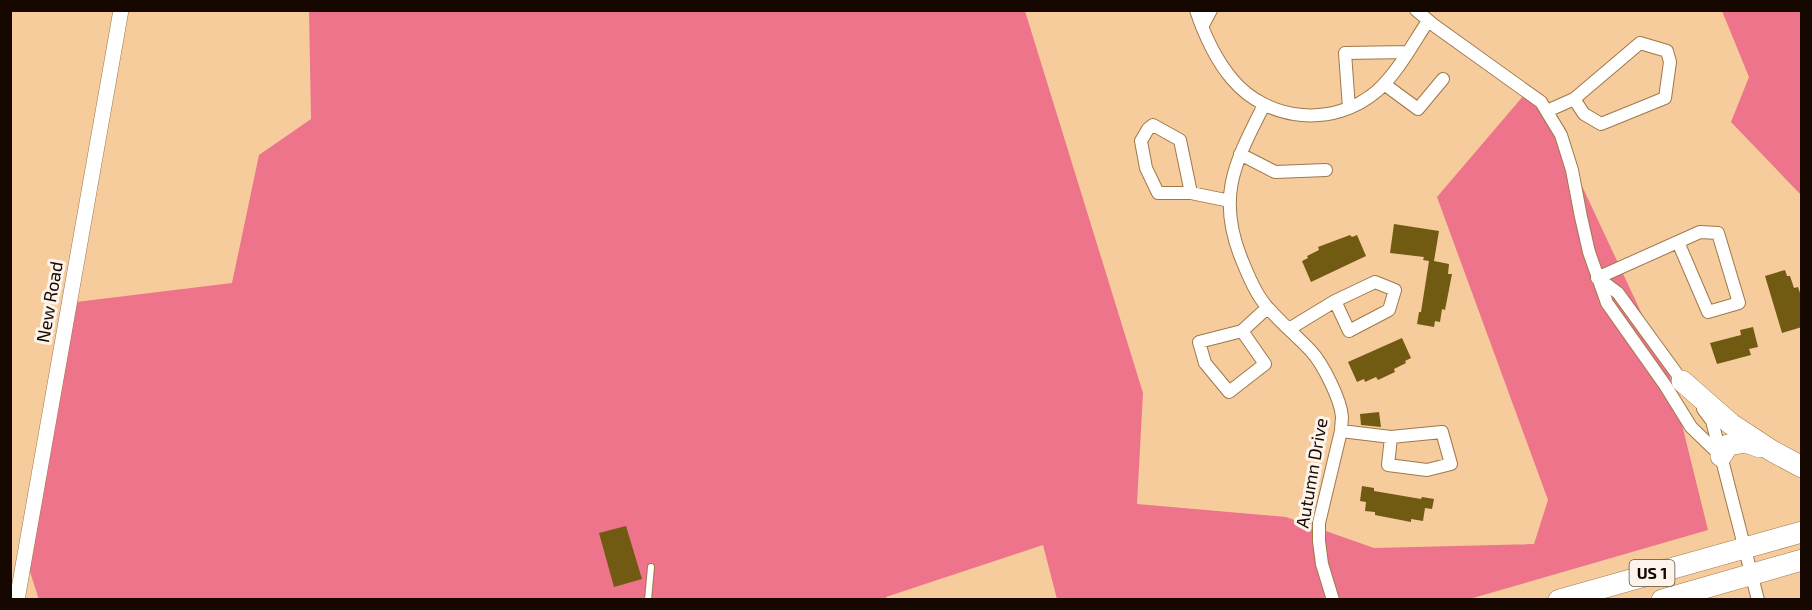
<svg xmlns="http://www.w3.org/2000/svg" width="1812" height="610" font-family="'Exo 2',sans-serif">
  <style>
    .forest { fill: #ee748b }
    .building { fill: #715a11 }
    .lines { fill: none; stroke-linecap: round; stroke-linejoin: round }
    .service-casing { stroke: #9f784a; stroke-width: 8 }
    .minor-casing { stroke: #9f784a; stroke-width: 14 }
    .tertiary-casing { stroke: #9f784a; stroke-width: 16 }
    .trunk-casing { stroke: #9f784a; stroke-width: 22 }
    .service { stroke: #fff; stroke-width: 6 }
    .minor { stroke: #fff; stroke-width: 12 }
    .tertiary { stroke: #fff; stroke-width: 15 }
    .trunk { stroke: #fff; stroke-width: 21 }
    .labels { text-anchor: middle; stroke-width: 6; stroke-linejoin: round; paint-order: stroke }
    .shield { fill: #fdf4eb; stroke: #5b4f46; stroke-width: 1.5 }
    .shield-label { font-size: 16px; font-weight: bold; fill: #160800 }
    .street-label { font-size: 18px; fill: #160800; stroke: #fdf4eb }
  </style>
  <rect width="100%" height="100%" fill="#f7cc9c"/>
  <path class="forest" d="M309,10L1025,11L1143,393L1137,504L1286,517L1374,548L1534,544L1548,500L1437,197L1524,95L1553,124L1669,372L1708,530L1466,600L1057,599L1043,545L886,597L887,600H39L26,559L68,303L232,283L259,155L311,119Z
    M1722,11H1801V195L1731,122L1749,77Z"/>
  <path class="building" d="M1394,224L1439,231L1434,261L1449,264L1448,274H1452L1445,310L1442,309L1440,322L1435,321L1434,327L1417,324L1419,312H1421L1429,261L1423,260L1424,257L1390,253Z
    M1350,235L1352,237L1357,235L1366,256L1311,282L1302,261L1308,258L1307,256L1319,250L1318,247Z
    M1785,270L1787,276H1790L1794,288L1798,287L1802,299V327L1782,333L1765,276Z
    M1753,327L1758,347L1749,349L1751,355L1717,364L1710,343L1741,335L1740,330Z
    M1402,338L1411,358L1405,361L1406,363L1394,369L1395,372L1378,380L1376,377L1365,382L1364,379L1357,382L1348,362Z
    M1379,412L1381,427L1361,425L1360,414Z
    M1362,486L1374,488V491L1421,499L1422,497L1434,499L1432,509L1425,508L1423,521L1411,519V522L1375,515V512L1365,511L1366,502L1360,501Z
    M626,526L642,579L614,587L599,533Z"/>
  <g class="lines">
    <defs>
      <path id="service" d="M648,600L651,567"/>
      <path id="minor" d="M1196,10C1204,34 1216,60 1232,79C1268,122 1334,128 1377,91C1398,72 1412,45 1428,21
        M1416,10L1435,26L1541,102L1561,135L1572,170L1581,217L1589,252L1607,303L1665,385L1691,427L1721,456
        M1202,27L1211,10
        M1384,84L1418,109L1443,79
        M1264,105C1234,164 1215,199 1244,265C1250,280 1258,298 1269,309C1282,324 1298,337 1311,351C1323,364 1341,400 1342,417C1342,421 1341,426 1341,431L1319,523V541L1322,564L1333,600
        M1349,108L1345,53L1408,52
        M1547,111L1574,99L1584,114L1601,124L1665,98L1670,62L1667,51L1640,43L1574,99
        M1240,154L1275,172L1326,170
        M1191,193L1180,140L1153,125L1148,129L1141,141L1146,168L1158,193H1191L1230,201
        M1597,278L1700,232L1718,233L1739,303L1708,312L1678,242
        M1598,278L1618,293L1685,385
        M1289,329L1335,301L1349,331L1389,310L1395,290L1375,282L1335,301
        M1242,331L1199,342L1205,363L1229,392L1265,364L1242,331L1267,308
        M1703,409L1712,421L1758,600
        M1341,431L1391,437L1388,465L1427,470L1451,464L1442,432L1391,437"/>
      <path id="tertiary" d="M17,600L121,10"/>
      <path id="trunk" d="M1682,381L1731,424L1772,451L1802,467
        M1721,456L1728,445L1746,442L1760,447
        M1559,600L1802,532
        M1662,600L1802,560"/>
    </defs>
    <use href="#service" class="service-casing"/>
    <use href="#minor" class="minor-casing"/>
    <use href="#tertiary" class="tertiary-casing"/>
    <use href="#trunk" class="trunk-casing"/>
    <use href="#service" class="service"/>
    <use href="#minor" class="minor"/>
    <use href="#tertiary" class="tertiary"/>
    <use href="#trunk" class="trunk"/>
  </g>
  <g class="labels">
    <rect class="shield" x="1629.5" y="560" width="45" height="26" rx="4.5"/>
    <g class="shield-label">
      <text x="1652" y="579">US 1</text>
    </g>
    <g class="street-label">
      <text transform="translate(50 302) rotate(-80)" y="6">New Road</text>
      <text transform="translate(1312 473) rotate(-80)" y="6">Autumn Drive</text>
    </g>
  </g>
  <rect width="1812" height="610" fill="none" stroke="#160800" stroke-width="24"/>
</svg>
